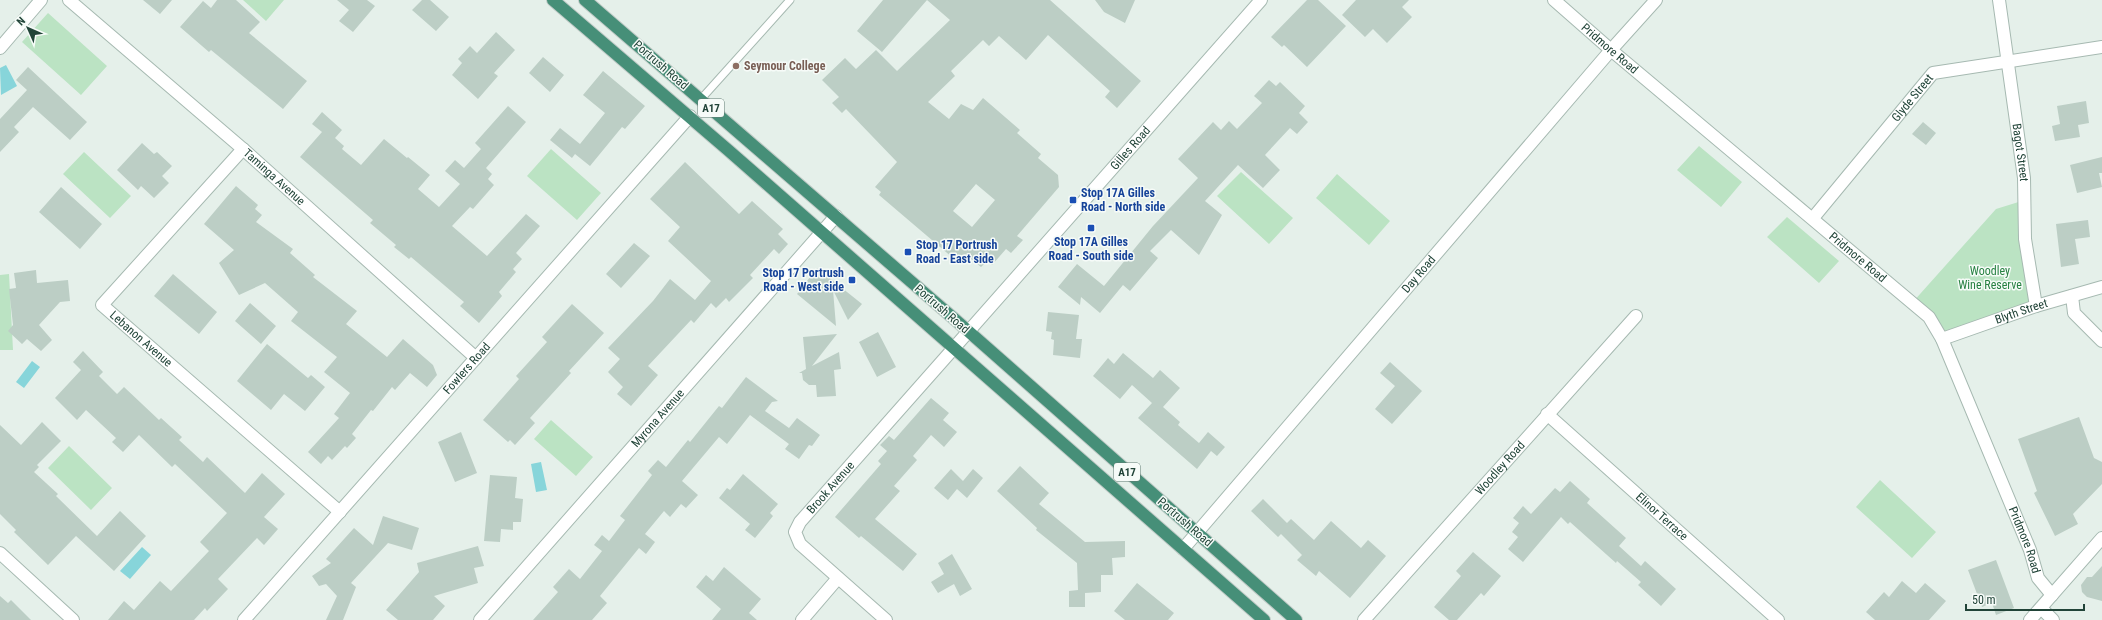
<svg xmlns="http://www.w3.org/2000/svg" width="2102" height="620" font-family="'Roboto Condensed',sans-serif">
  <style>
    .green { fill: #bbe3c3 }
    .water { fill: #87d5da }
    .building { fill: #bccec5; fill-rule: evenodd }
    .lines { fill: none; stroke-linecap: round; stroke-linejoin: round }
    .service-casing { stroke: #a6b9b1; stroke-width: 9 }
    .minor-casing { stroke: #a6b9b1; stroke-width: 14 }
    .tertiary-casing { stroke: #a6b9b1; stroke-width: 14 }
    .trunk-casing { stroke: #c1cbc7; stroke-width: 14 }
    .service { stroke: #fff; stroke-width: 7 }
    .minor { stroke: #fff; stroke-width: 12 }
    .tertiary { stroke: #fff; stroke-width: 12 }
    .trunk { stroke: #468f78; stroke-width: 12 }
    .education-dot { fill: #8d6e63; stroke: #f6fbf8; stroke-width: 1.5 }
    .transit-dot { fill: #1a4fb4; stroke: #f6fbf8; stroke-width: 1.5 }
    .labels { text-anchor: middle; stroke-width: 3; stroke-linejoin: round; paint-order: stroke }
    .shield { fill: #f6fbf8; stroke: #617b72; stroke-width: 1 }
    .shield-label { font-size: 11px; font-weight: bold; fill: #214438 }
    .street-label { font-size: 12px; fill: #214438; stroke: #f6fbf8 }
    .education-label { font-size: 12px; font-weight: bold; fill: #785e54; stroke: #f6fbf8; text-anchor: start }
    .transit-label { font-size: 12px; font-weight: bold; fill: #164399; stroke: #f6fbf8; text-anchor: start }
    .park-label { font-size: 12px; fill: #268041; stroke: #f6fbf8 }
  </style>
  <rect width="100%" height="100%" fill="#e5f0ea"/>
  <path class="green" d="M243,0H284L266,21Z
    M48,13L107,66L81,95L22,42Z
    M1699,146L1742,182L1721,207L1677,170Z
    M551,149L601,193L577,220L527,176Z
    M84,152L131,196L110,218L63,174Z
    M1241,172L1293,218L1269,244L1217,196Z
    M1337,174L1390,221L1369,245L1316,198Z
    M2025,200L2036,306L1942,339L1912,303L1996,209Z
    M1787,217L1839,261L1819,283L1767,237Z
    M9,274L13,350H0V275Z
    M551,420L593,457L576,476L534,439Z
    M69,446L112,488L91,510L48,468Z
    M1880,480L1936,532L1912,558L1856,507Z"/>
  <path class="water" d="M6,65L17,86L1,95L0,68Z
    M32,361L40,367L24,388L16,382Z
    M541,462L547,490L536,492L531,464Z
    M142,547L151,555L130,579L120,571Z"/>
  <path class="building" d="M143,0H172L160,14Z
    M217,0H236L260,22L249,33L307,81L283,109L211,50L209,52L180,27L203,1L211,8Z
    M337,0H367L375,6L353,32L339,21L349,10Z
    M422,0H430L449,17L436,31L412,10Z
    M883,0H1050L1141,81L1117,108L1105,97L1110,91L1048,35L1026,60L999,36L989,46L983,40L951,71L955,76L928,102L949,119L961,104L973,110L983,98L1020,130L1017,133L1041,154L1038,158L1058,175L1059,187L1017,236L1023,240L1011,253L1006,249L992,265L987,261L981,267L965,254L960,261L955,256L953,258L879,195L881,192L875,187L897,162L846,109L842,113L832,103L839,97L822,80L845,58L856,69L876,50L897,71L950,20L927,0L882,52L857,31ZM976,184L995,200L972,227L953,211Z
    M1095,0H1135L1125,23L1104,12Z
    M1307,0H1318L1346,26L1307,67L1284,45L1282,47L1271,37Z
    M1356,0H1409L1402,7L1412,17L1387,43L1373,29L1365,37L1342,15Z
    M496,32L515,50L494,73L498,76L478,99L452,75L462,63L458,59L470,46L477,53Z
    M543,57L564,75L550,92L529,73Z
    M28,67L87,122L70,140L33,107L14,127L19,132L0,152V119L27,90L16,80Z
    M603,71L645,106L625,129L622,127L590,166L575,154L572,158L550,140L560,128L580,144L605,113L583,95Z
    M1269,80L1276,86L1280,82L1305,106L1299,113L1308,122L1297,134L1290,128L1265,155L1280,170L1263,188L1238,165L1205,201L1222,215L1199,255L1171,230L1150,251L1158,258L1130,291L1123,285L1100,313L1081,297L1080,305L1058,287L1077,264L1104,286L1153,226L1198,178L1178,159L1213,122L1221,130L1229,121L1237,129L1262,103L1254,96Z
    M2086,101L2089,123L2078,125L2080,137L2055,141L2052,126L2060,124L2057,106Z
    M508,106L526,122L486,168L492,174L488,179L494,185L473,209L470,207L452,226L487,256L526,214L540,226L516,253L522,259L513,269L516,272L499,292L502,296L479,323L460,306L464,302L411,257L409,259L394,247L396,245L370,223L373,220L300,157L322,132L312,124L322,112L342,130L335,138L344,146L342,149L361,165L384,139L407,158L408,157L430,175L418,189L439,207L460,184L445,171L455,160L464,168L481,149L475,143Z
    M1923,122L1936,133L1926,145L1912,134Z
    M142,143L154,154L157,152L172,166L162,176L169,183L154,198L141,186L138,190L117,170Z
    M2102,157V173H2099L2102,187L2077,193L2070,165Z
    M685,162L739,214L752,201L783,229L778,234L788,244L779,254L774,249L750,275L753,278L729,302L726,298L716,308L711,303L694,323L691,320L648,366L658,375L631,406L617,394L623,387L608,372L620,359L608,348L653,301L670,279L695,300L711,281L668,241L680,227L650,199Z
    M236,186L258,205L255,209L262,215L256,222L293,249L290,253L315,275L313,277L357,311L346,324L387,357L403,339L433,365L437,375L427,387L410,373L395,390L392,387L373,411L371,410L352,434L356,438L347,448L345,446L332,460L328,456L321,464L308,452L339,418L334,414L350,393L324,372L337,357L291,321L298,312L265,283L239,295L219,263L234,250L204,224Z
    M61,187L102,224L80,249L39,212Z
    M2088,220L2090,237L2075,239L2079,264L2061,267L2056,224Z
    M634,243L650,256L621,288L606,274Z
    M817,268L862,304L848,320L833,290L836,326L797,294Z
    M36,270L37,283L68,280L70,301L60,302L39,325L52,340L41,351L27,339L22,344L8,331L13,325L9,289L16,288L14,273Z
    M173,274L217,312L199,334L154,296Z
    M250,303L276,326L261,344L235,321Z
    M572,304L604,333L569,371L571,373L530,418L535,423L515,445L510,440L508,442L483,420L519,379L516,376L547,342L542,337Z
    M1048,312L1079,315L1076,339H1082L1080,358L1053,355L1054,340L1051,339L1052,332L1046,331Z
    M878,332L896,367L877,377L859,342Z
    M837,334L812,366L839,352L841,369L834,370L836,396L817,397L816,385H809L803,380L802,373H799L806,369L803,337Z
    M267,344L308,378L311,375L325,387L305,411L284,394L271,410L237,381Z
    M83,351L103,372L99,376L117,394L124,387L159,420L161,418L182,437L179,440L203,462L207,457L245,493L262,473L285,494L264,517L278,529L264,545L257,538L218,579L228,589L207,611L205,608L194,620H108L124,601L134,610L160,581L171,591L209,551L200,542L227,513L175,464L172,467L139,435L123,452L112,442L116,438L86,410L77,420L55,398L81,370L73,362Z
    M1123,353L1153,378L1160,370L1180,388L1163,407L1180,422L1178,425L1199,443L1208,432L1225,447L1217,456L1211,451L1197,469L1138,418L1152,403L1132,385L1120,399L1093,376L1108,358L1114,364Z
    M1390,362L1422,391L1392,424L1375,409L1395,386L1380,373Z
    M746,377L778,401L772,402L765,411L789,428L797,418L820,435L812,446L809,445L799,459L785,449L789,444L750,415L727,444L719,437L682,481L698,495L686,508L681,504L670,517L664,511L645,534L655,542L646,554L639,548L600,596L607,603L592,620H533L558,592L553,587L569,569L580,579L602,551L594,545L602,535L609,541L625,520L620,516L652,475L648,471L658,460L666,467L688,440L690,442L719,406L722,408Z
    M931,398L949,413L943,420L957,432L944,447L931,435L913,456L917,460L894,486L900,491L875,519L917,554L903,571L861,536L859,538L835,517L881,464L878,461L887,451L880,445L889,436L894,440Z
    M2079,417L2094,458L2102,462V484L2073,514L2078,524L2055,536L2034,493L2037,491L2018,439Z
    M42,422L61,441L37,465L39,467L34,472L58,494L56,496L97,536L120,511L146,536L114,571L76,536L48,565L14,532L16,530L0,514V425L21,445Z
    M461,432L477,473L455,482L438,442Z
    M1020,466L1049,493L1039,504L1085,542L1125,541V557L1112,558L1113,575H1101V592L1085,593V607H1069V591L1078,590L1077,563L1036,530L1037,528L997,491Z
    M951,469L963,481L973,469L983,478L967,498L957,489L948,500L934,488Z
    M743,474L778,504L770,513L773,516L755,538L745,530L750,524L719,498L727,488L730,490Z
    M490,475L517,477L515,498L523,499L521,522H513V530L501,529L500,542L484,541Z
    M1570,481L1590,499L1587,503L1626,538L1619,546L1641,566L1645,561L1676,589L1661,606L1638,585L1641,582L1617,561L1616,563L1570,522L1568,524L1561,517L1523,562L1508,549L1518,537L1512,532L1519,523L1513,518L1523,506L1531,514L1555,488L1560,492Z
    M1263,499L1287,523L1291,519L1314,540L1331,521L1361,548L1368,540L1386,556L1350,598L1319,571L1316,576L1297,560L1302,555L1281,534L1278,537L1251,511Z
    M383,516L419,528L412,550L388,543L351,583L356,587L343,620H326L337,596L326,584L319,586L312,576L331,563L326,559L354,528L373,545Z
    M478,546L484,566L474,568L478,583L434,596L445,606L433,620H398L386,610L419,572L417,563Z
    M1473,552L1501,576L1484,596L1481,593L1457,620H1449L1434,607L1461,576L1456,571Z
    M952,554L972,589L960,596L954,584L938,593L931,582L944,574L938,563Z
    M1996,560L2014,608L1996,615L1992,603L1982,607L1968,570Z
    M2102,566V601L2087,597L2082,592L2081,585L2087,577H2092Z
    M724,567L761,599L749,613L757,620H712L721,609L696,587L706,575L713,581Z
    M1902,581L1916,593L1925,583L1946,601L1929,620H1875L1866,612L1884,592L1889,597Z
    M1137,583L1174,613L1168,620H1125L1114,611Z
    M0,596L8,603L11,600L31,620H0Z"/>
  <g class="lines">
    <defs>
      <path id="service" d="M701,99L790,0"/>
      <g id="minor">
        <path id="s1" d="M69,0L243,149L476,358"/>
        <path id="s2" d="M1554,0L1611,50L1929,317L1942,339L2030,550L2038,578L2052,595"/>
        <path id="s3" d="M1999,0L2024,178L2025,239L2036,306"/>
        <path d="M0,48L41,0"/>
        <path id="s4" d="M243,149L102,305L340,512"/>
        <path id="s5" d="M1813,218L1933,73L2102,47"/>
        <path d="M2072,296L2074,313L2102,341"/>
        <path id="s6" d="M1942,339L2036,306L2102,287"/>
        <path id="s7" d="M1547,414L1778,620"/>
        <path id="s8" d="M1183,549L1611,50L1656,0"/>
        <path d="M0,553L73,620"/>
        <path d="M2041,608L2053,620"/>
        <path id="s9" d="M244,620L690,116"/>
        <path id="s10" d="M480,620L836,216"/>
        <path d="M802,620L838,578"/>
        <path id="s11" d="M886,620L800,544L795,532L800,522L953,349"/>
        <path id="s12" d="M1364,620L1636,316"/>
        <path d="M2030,620L2102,538"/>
      </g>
      <g id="tertiary">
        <path id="s13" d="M953,349L1261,0"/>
      </g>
      <path id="trunk" d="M553,0L728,150L1264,620
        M585,0L959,323L1296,620"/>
    </defs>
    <use href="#service" class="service-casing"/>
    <use href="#minor" class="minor-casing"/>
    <use href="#tertiary" class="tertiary-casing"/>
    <use href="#trunk" class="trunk-casing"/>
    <use href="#service" class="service"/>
    <use href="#minor" class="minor"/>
    <use href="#tertiary" class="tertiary"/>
    <use href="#trunk" class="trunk"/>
  </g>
  <circle class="education-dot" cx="736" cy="66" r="4"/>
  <g class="transit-dot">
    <rect x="1069" y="196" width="8" height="8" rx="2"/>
    <rect x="1087" y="224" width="8" height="8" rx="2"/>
    <rect x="904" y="248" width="8" height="8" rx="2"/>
    <rect x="848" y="276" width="8" height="8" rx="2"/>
  </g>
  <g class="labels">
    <g class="shield">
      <rect x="698" y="99" width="26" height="18" rx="3"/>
      <rect x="1114" y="463" width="26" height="18" rx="3"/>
    </g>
    <g class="shield-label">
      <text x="711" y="112">A17</text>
      <text x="1127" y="476">A17</text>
    </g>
    <g class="street-label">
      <text dy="4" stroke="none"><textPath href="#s2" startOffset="74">Pridmore Road</textPath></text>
      <text transform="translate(661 65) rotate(41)" y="4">Portrush Road</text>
      <text dy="4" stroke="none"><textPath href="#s5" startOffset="156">Glyde Street</textPath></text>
      <text dy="4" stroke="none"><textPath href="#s13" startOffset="268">Gilles Road</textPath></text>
      <text dy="4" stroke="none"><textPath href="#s3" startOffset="154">Bagot Street</textPath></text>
      <text dy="4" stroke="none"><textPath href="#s1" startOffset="271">Taminga Avenue</textPath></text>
      <text dy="4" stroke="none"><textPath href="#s2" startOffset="398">Pridmore Road</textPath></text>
      <text dy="4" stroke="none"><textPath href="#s8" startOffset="362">Day Road</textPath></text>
      <text transform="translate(942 309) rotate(41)" y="4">Portrush Road</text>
      <text dy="4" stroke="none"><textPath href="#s6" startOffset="84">Blyth Street</textPath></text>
      <text dy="4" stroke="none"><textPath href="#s4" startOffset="262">Lebanon Avenue</textPath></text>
      <text dy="4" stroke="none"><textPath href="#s9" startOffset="336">Fowlers Road</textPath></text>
      <text dy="4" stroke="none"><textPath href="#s10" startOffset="269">Myrona Avenue</textPath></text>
      <text dy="4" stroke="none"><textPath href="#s12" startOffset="204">Woodley Road</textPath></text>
      <text dy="4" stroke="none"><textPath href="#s11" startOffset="185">Brook Avenue</textPath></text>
      <text dy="4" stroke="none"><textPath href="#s7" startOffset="154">Elinor Terrace</textPath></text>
      <text transform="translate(1185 522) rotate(41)" y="4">Portrush Road</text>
      <text dy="4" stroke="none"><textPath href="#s2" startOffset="734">Pridmore Road</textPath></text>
    </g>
    <g class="education-label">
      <text x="744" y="70">Seymour College</text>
    </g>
    <g class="transit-label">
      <text x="1081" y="197">Stop 17A Gilles<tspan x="1081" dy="14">Road - North side</tspan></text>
      <text x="1091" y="246" text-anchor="middle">Stop 17A Gilles<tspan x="1091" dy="14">Road - South side</tspan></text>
      <text x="916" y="249">Stop 17 Portrush<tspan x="916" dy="14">Road - East side</tspan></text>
      <text x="844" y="277" text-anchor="end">Stop 17 Portrush<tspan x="844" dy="14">Road - West side</tspan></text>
    </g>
    <g class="park-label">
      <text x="1990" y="275">Woodley<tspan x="1990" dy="14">Wine Reserve</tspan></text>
    </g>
  </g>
  <g transform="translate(28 28) rotate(315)" stroke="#f6fbf8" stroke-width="3" paint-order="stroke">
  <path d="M0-3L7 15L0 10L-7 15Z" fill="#214438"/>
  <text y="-6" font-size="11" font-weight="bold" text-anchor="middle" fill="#214438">N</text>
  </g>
  <path d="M1966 604v6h118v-6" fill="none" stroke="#214438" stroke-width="2"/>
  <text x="1972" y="604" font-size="12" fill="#214438" stroke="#f6fbf8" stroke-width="3" paint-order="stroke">50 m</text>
</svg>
